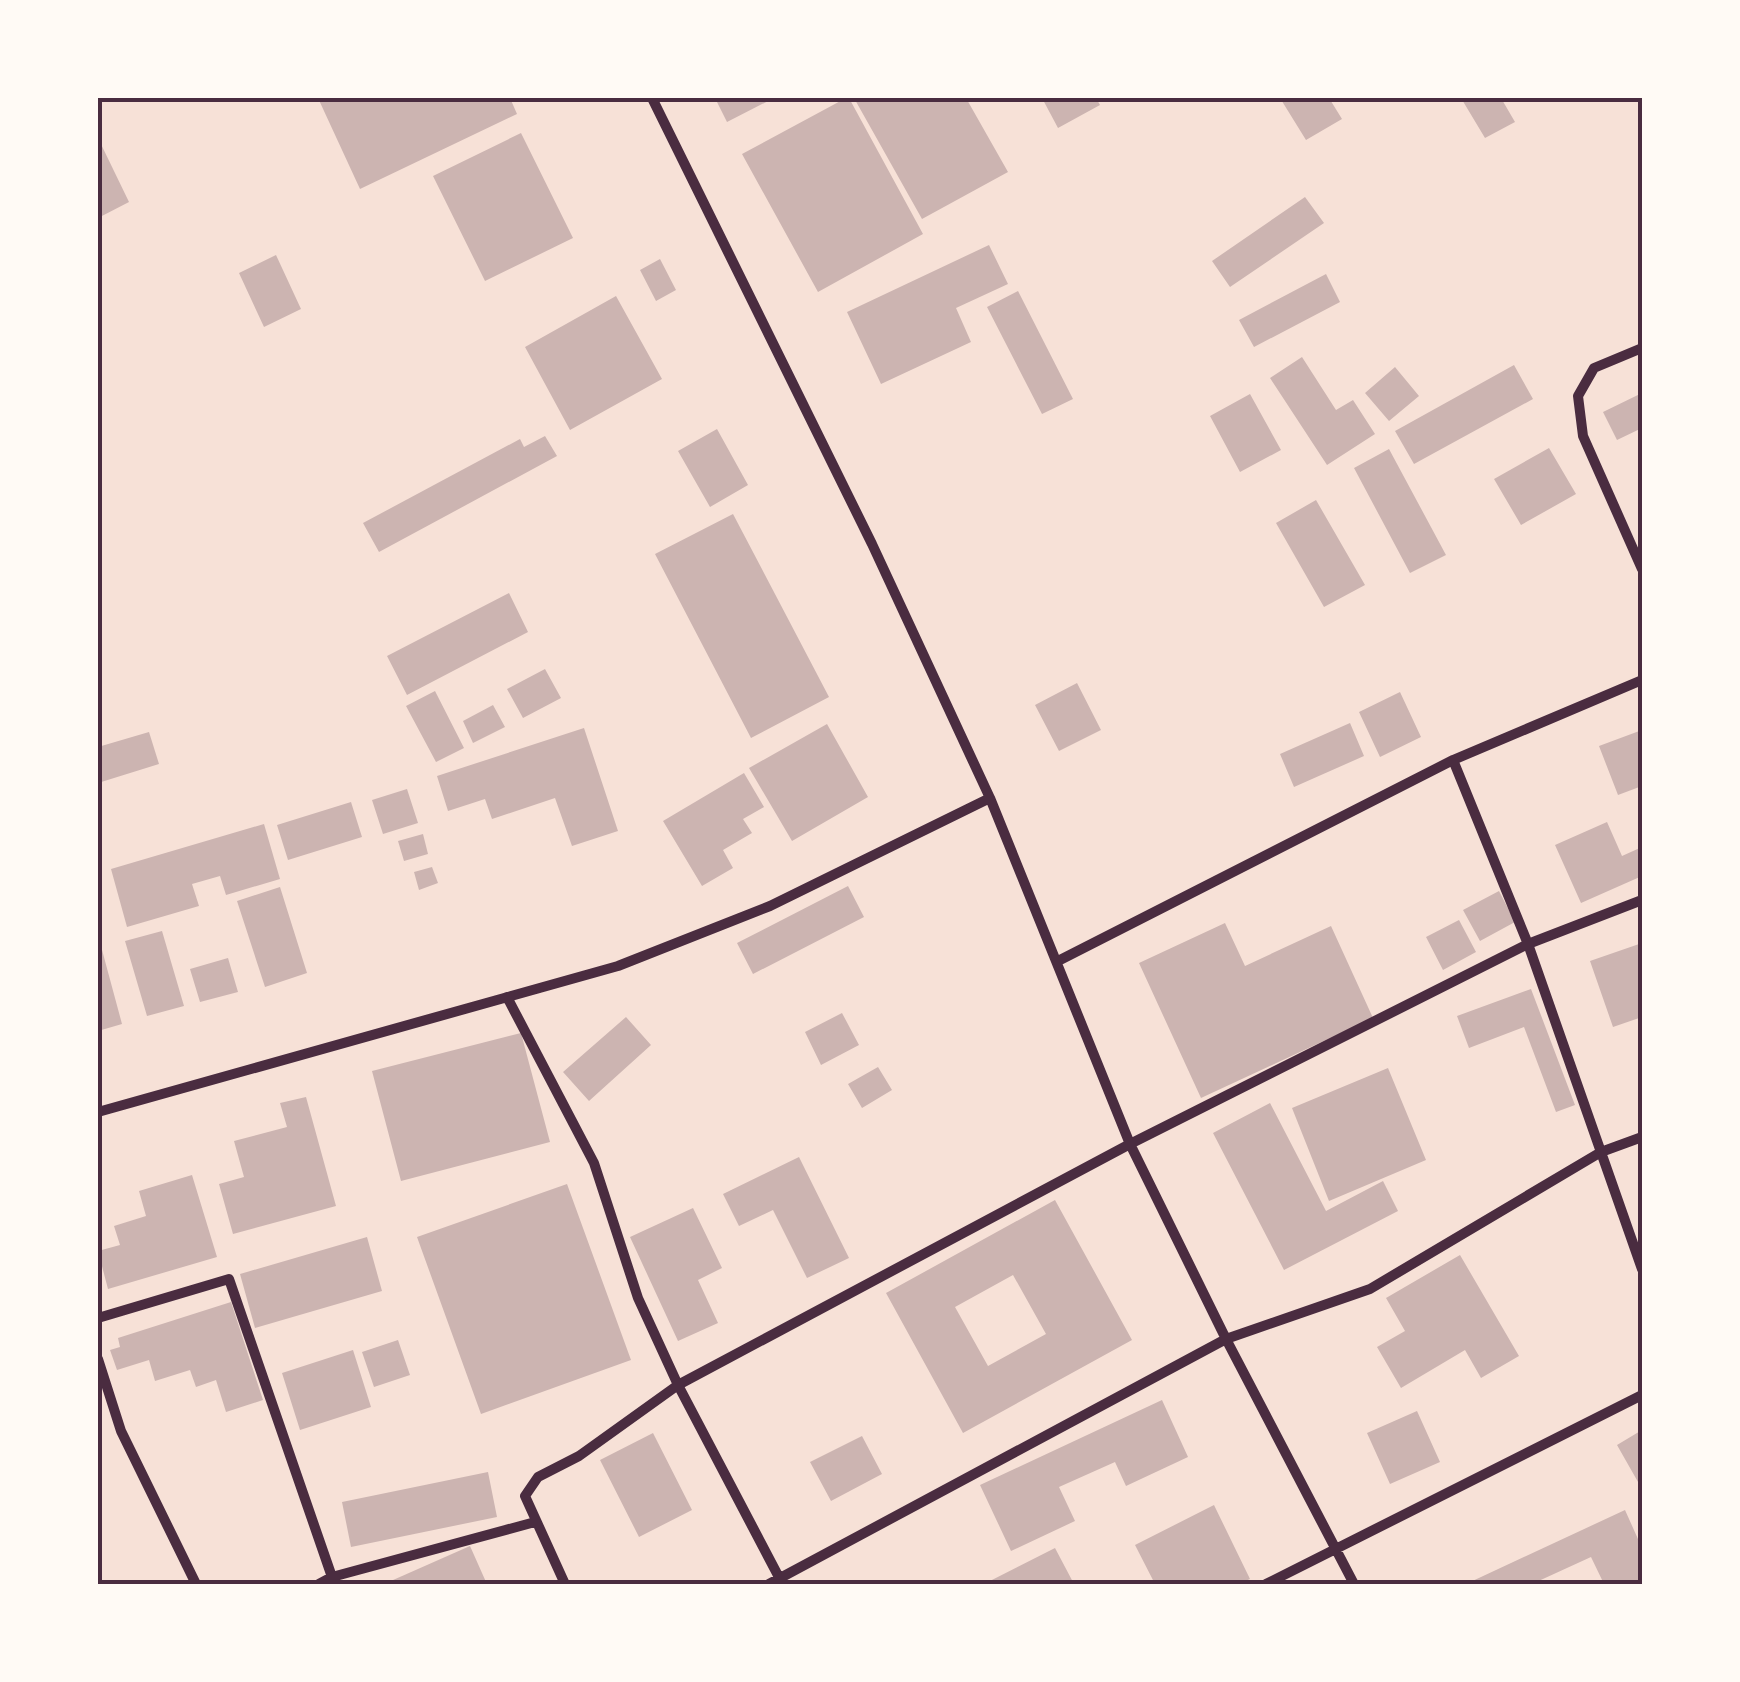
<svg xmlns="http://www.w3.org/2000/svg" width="1740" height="1682" font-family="Georgia,serif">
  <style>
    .building { fill: #ccb4b1; fill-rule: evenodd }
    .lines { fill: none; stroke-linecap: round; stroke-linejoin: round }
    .minor { stroke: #4a2c40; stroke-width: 10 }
    .neatline { fill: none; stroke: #4a2c40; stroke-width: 4 }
  </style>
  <rect width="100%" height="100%" fill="#f7e1d7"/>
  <path class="building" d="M318,98H510L517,114L360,189Z
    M715,98H774L727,122Z
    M846,98H849L923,234L818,292L742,154Z
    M854,98H966L1008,172L922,219Z
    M1042,98H1096L1100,105L1058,128Z
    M1280,98H1329L1342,119L1306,140Z
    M1461,98H1501L1515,122L1485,138Z
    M521,133L573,238L485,281L433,176Z
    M98,138L129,202L98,218Z
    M1305,197L1324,223L1230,287L1212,261Z
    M989,245L1008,284L956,308L971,342L881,384L847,312Z
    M276,255L301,309L264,327L239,273Z
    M660,259L676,290L656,301L640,270Z
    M1326,274L1340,302L1254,347L1239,320Z
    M1018,291L1073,399L1042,414L987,307Z
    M616,296L662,379L570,430L525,347Z
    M1302,357L1336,410L1353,400L1375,434L1327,465L1270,378Z
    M1514,365L1533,399L1414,464L1395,431Z
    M1395,367L1419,396L1389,421L1365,393Z
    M1642,393V428L1617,440L1603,412Z
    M1250,394L1281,450L1240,472L1210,416Z
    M717,429L748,485L710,507L678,451Z
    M545,436L557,456L379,552L363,523L520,439L524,447Z
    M1549,448L1576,494L1521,525L1494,479Z
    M1389,449L1446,555L1410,573L1354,468Z
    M1316,500L1365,585L1324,607L1276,523Z
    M733,514L829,697L751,738L655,554Z
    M509,593L528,632L407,695L387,656Z
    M545,669L561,698L523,718L507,689Z
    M1077,683L1101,730L1059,751L1035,705Z
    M435,691L464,748L436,762L406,706Z
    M1400,692L1421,737L1380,757L1359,712Z
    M493,705L505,727L473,743L463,721Z
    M1350,723L1364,756L1294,787L1280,754Z
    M827,724L868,797L792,841L749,768Z
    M584,728L618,831L572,846L555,798L492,819L485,799L448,811L437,776Z
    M1642,730V786L1618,795L1599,746Z
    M149,732L159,764L98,783V747Z
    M744,773L764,807L743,819L752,833L723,850L733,868L702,886L663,821Z
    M407,789L418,823L383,834L372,800Z
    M351,802L362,837L288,860L277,825Z
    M1607,822L1622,856L1642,847V876L1581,903L1555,845Z
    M264,824L280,879L226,895L220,876L192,884L199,906L127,927L111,869Z
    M423,834L428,854L404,861L398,841Z
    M432,867L438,883L419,890L414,872Z
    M848,886L864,917L753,974L737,943Z
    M280,887L307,973L265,987L237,901Z
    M1499,891L1515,922L1480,941L1463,910Z
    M1459,920L1476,952L1443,970L1426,937Z
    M1225,923L1245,966L1331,926L1373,1018L1201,1098L1139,963Z
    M162,931L184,1006L147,1016L125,941Z
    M98,935L122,1024L98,1031Z
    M1642,943V1017L1613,1027L1590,961Z
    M228,958L238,992L200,1002L190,969Z
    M1531,989L1575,1105L1556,1112L1524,1027L1469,1048L1457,1016Z
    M842,1013L859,1045L821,1065L805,1032Z
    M626,1017L651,1045L589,1101L563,1072Z
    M521,1033L550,1142L401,1181L372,1071Z
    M878,1067L892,1090L862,1108L848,1084Z
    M1388,1068L1426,1160L1329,1201L1292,1108Z
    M306,1097L336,1206L233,1234L219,1184L244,1177L234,1141L287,1127L280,1103Z
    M1270,1103L1326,1211L1383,1181L1398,1211L1284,1270L1213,1133Z
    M799,1157L849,1258L807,1278L773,1210L739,1226L723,1194Z
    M192,1175L217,1257L108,1289L98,1251L120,1245L114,1226L146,1216L139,1191Z
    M567,1184L631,1360L481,1414L417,1237Z
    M1055,1200L1132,1340L963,1433L886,1293ZM1013,1275L1046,1334L988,1366L955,1307Z
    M693,1208L722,1268L698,1280L718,1323L678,1341L630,1237Z
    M367,1237L382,1291L255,1328L240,1274Z
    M1460,1255L1519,1356L1481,1378L1465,1350L1401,1388L1377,1347L1405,1331L1386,1298Z
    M231,1302L263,1400L226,1412L216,1380L196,1387L190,1370L155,1381L149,1360L117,1370L110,1350L120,1347L118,1338Z
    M398,1340L410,1375L374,1387L362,1352Z
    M353,1350L371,1407L300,1430L282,1373Z
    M1162,1400L1188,1457L1126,1486L1115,1462L1059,1487L1075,1521L1011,1551L980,1485Z
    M1417,1411L1440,1462L1390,1484L1367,1433Z
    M1642,1430V1489L1617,1445Z
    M653,1433L692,1510L639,1537L600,1460Z
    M862,1436L882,1474L831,1501L810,1462Z
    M488,1472L497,1517L351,1547L342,1502Z
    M1214,1505L1250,1579L1239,1584H1155L1135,1545Z
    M1625,1510L1642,1548V1584H1604L1591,1557L1532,1584H1466Z
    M470,1546L486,1582L481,1584H384Z
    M1055,1548L1074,1584H984Z"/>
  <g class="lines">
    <path class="minor" d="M652,98L872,544L990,798L1130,1144L1226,1339L1354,1584
      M1642,348L1594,368L1578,396L1583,436L1642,569
      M1453,760L1528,944L1642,900
      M1058,961L1453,760L1642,680
      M507,997L594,1163L638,1298L678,1385L782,1583
      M98,1112L618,966L770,906L990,798
      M98,1318L229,1279L332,1577
      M98,1359L121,1431L196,1584
      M319,1584L332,1577L535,1522
      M565,1584L525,1496L538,1477L579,1456L678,1385L1130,1144L1528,944L1642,1269
      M769,1584L1226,1339L1370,1289L1601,1152L1642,1137
      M1266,1584L1642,1395"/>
  </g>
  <rect width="1740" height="1682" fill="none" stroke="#fffaf5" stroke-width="200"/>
  <rect x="100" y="100" width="1540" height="1482" class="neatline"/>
</svg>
